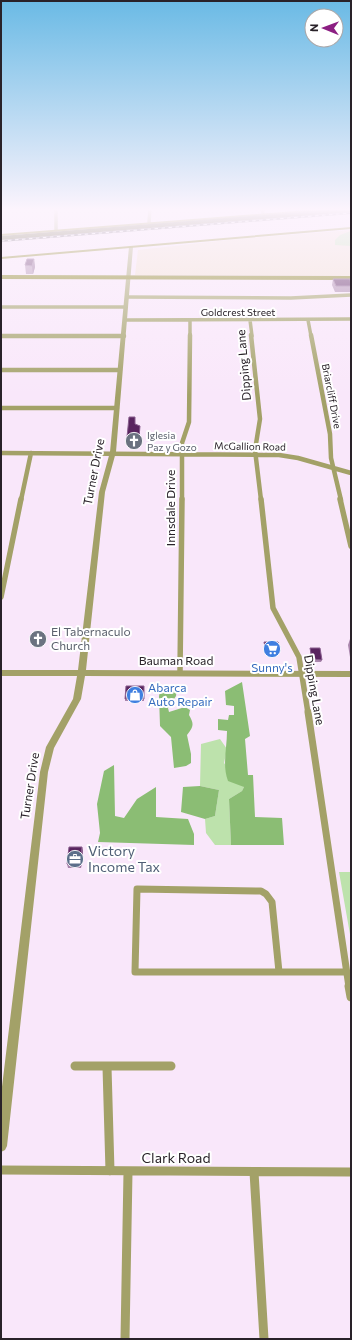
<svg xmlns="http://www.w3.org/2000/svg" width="352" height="1340" font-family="Commissioner,sans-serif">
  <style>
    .education { fill: #f2e0d0 }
    .green { fill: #bde2ac }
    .forest { fill: #8bbd74 }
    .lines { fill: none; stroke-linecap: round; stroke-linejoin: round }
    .minor-far4 { stroke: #a3a168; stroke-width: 3.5 }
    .minor-far3 { stroke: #a3a168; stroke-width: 4.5 }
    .minor-far2 { stroke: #a3a168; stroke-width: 5.5 }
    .minor-far1 { stroke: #a3a168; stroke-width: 7 }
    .minor { stroke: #a3a168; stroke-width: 9 }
    .tertiary { fill: #a3a168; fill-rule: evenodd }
    .secondary { fill: #807b0f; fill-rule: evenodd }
    .motorway { fill: #4a4716; fill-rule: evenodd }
    .rail-casing { stroke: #534a53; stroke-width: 2 }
    .rail { stroke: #fff; stroke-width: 1; stroke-dasharray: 3.5; stroke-linecap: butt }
    .wall { fill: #a986ac }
    .shaded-wall { fill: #895e8e }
    .building { fill: #59245f; stroke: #895e8e }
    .labels { text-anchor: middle; stroke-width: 4; stroke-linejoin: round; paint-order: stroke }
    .far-street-label { font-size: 10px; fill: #292229; stroke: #fff }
    .far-worship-label { font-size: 10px; fill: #5b616d; stroke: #fff; text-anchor: start }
    .street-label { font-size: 12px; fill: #292229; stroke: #fff }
    .worship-label { font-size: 12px; fill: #5b616d; stroke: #fff; text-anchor: start }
    .shop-label { font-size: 12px; fill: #366cbe; stroke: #fff }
    .near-service-label { font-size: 14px; fill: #4e5e75; stroke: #fff; text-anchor: start }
    .near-street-label { font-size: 14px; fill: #292229; stroke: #fff }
  </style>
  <rect width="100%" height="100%" fill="#f9e7fa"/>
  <path class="education" d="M351,230V276L135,275L138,250L237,239Z"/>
  <path class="green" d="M351,231V246L335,245V240L340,235Z
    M220,739L227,749L224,763L244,787L242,791L229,799L231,845H215L206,833L205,819L215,816L219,790L200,786L201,744Z
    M339,872H351V940Z"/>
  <path class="forest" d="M242,682L250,736L245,739L248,775H253L255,817L282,818L284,845H231L229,799L242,791L244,787L228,781C222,765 227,748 227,731L218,730V719L228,720L229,715H234V706L226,705L225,691Z
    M166,686L177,687L176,696L168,708L169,712L185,707L190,710L189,715C194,724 194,726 187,735L191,754V763L186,766L174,768L171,737L160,726L159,696L161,688Z
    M114,765L115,816L124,818L137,799L156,787V817L188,819L194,834V845L98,842L100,833L97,804L104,771Z
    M200,786L219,790L215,816L205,819L181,812L183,787Z"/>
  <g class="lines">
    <path class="minor-far4" d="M56,208V230
      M262,208L263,213
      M149,223L150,208
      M127,297L291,298L351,295
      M1,307H126
      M125,320L351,319
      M250,320L252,336
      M308,320L311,336
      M190,336V320"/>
    <path class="minor-far3" d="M251,335L260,419L255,450L261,500
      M311,335L330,434L331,458L341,500
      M1,336H124
      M1,370H120
      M1,408H117
      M1,453L279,455L298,458L351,473
      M21,500L31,453
      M182,500V443L189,422L190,335"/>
    <path class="minor-far2" d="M261,499L273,608L299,657L308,713
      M340,499L351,546
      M1,597L21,499
      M180,673L182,499"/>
    <path class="minor-far1" d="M308,712L349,987
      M137,889L261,891L266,894L272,902L279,972H135Z
      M279,972H347"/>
    <path class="minor" d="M349,986L351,997
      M75,1066H171
      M107,1067L110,1171
      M1,1170L351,1172
      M254,1172L264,1339
      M125,1339L128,1172"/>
    <path class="tertiary" d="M131,246L133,247L116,452L105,492L86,670L351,671V677L85,676L81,699L54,748L48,772L7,1146L5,1150L1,1152V1095L40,772L46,747L73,699L77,676H1V670H78L99,492L110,452L129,247Z"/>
    <path class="secondary" d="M333,208H348L346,209L1,236V234Z
      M351,227V229L1,259V257Z
      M1,275L351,276V280L1,279Z"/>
    <path class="motorway" d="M351,208V212L1,240V236Z"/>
    <defs>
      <path id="rail" d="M1,241L351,213"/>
    </defs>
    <use href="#rail" class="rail-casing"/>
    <use href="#rail" class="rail"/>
  </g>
  <path class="wall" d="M34,259L35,267L33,274H26L25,265Z
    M333,279L351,281V292H335L332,285Z
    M135,424L140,426V435L139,446H128L127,437Z
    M350,639H351V663L348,645Z
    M264,642L280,651L279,654H265L264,644Z
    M310,648L322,660L321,662H311L310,650Z
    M144,686V701H125V699Z
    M82,847L83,851L81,868H68L67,864Z"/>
  <path class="shaded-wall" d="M34,259L35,267L33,274L32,266Z
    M140,426V435L139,446V437Z
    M82,847L83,851L81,868L80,864Z"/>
  <path class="building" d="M27,259H34L32,266L25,265Z
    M333,279H350L351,286H336Z
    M129,417H135V424L140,426L139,437H127Z
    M264,642H278L280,651L266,652Z
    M310,648H320L322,660L312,659Z
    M126,686H144V699H125Z
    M69,847H82L80,864H67Z"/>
  <linearGradient id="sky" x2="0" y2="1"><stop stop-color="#6abae5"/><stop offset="0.53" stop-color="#fcf4fd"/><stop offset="1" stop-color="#fcf4fd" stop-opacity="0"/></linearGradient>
  <rect width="352" height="395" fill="url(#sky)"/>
  <defs>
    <symbol id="church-disc" viewBox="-11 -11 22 22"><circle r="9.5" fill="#6b7280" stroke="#fff"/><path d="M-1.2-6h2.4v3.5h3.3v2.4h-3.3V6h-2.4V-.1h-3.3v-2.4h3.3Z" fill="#fff"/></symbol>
    <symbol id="supermarket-disc" viewBox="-11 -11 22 22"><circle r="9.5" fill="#3f7fe0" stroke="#fff"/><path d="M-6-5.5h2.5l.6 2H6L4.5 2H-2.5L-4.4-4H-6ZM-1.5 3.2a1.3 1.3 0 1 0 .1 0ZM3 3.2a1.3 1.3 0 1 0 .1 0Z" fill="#fff"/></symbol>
    <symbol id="shop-disc" viewBox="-11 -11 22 22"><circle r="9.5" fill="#3f7fe0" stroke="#fff"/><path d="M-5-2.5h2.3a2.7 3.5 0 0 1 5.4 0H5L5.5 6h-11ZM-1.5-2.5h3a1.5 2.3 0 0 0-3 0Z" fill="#fff"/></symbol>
    <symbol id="office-disc" viewBox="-11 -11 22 22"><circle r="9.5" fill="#5c6f8a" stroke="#fff"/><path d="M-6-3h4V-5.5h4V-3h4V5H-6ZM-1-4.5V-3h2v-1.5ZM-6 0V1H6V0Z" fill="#fff"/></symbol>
  </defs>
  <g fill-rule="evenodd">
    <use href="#church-disc" x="124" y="431" width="20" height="20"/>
    <use href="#church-disc" x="28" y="629" width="20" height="20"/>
    <use href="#supermarket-disc" x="262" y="639" width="20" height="20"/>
    <use href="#shop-disc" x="125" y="685" width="20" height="20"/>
    <use href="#office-disc" x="65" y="849" width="20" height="20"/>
  </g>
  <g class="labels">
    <g class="far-street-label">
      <text x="238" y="316">Goldcrest Street</text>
      <text transform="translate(332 396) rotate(79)" y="4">Briarcliff Drive</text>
      <text transform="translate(250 446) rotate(1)" y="4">McGallion Road</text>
    </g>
    <g class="far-worship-label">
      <text x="147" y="439">Iglesia<tspan x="147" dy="12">Paz y Gozo</tspan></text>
    </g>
    <g class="street-label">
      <text transform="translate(244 365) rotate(-95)" y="4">Dipping Lane</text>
      <text transform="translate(94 472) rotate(-79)" y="4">Turner Drive</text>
      <text transform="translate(171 508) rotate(-90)" y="4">Innsdale Drive</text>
      <text x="176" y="665">Bauman Road</text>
      <text transform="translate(314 690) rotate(80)" y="4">Dipping Lane</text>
      <text transform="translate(30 786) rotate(-81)" y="4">Turner Drive</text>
    </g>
    <g class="worship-label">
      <text x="51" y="636">El Tabernaculo<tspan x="51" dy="14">Church</tspan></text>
    </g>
    <g class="shop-label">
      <text x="272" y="672">Sunny's</text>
      <text x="148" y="692" text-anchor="start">Abarca<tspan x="148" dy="14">Auto Repair</tspan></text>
    </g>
    <g class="near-service-label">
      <text x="88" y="856">Victory<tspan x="88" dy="16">Income Tax</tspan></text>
    </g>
    <g class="near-street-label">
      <text x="176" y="1163">Clark Road</text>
    </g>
  </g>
  <rect width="352" height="1340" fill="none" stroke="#292229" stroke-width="4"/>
  <g transform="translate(324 28) rotate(271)"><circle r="19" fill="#ffffff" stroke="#a9a7a9"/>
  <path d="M0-3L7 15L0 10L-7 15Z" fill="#8c1f83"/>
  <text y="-6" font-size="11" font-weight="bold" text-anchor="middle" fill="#292229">N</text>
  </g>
</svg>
